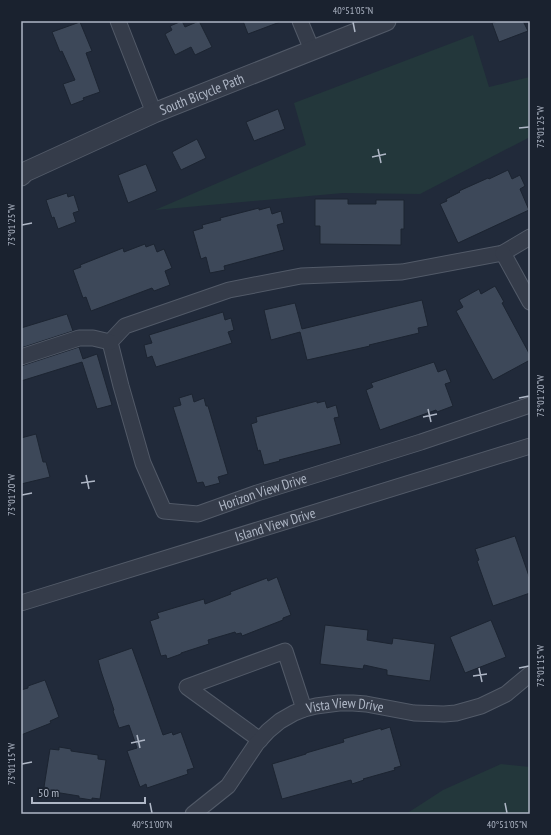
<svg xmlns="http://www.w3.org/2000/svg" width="551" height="835" font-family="'PT Sans Narrow',sans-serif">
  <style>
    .green { fill: #23373b }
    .building { fill: #3d4859; stroke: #1c2431 }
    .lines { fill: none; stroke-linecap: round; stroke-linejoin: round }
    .minor-casing { stroke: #525a68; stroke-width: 17 }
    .tertiary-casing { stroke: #525a68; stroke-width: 21 }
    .minor { stroke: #353c4a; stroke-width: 15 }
    .tertiary { stroke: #353c4a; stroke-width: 19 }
    .ticks { fill: none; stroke: #afb7c6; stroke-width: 1.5 }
    .labels { text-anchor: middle; stroke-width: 3.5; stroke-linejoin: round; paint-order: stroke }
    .street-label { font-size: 14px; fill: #afb7c6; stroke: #1a222f }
    .neatline { fill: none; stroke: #afb7c6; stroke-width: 1.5 }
    .ticks-label { font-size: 10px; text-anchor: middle; fill: #afb7c6 }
  </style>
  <rect width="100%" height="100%" fill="#212a3a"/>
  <path class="green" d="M473,35L489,87L530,77V137L420,194L343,193L155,210L306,145L294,103Z
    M501,764L530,767V814H406L443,790Z"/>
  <path class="building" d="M182,21L185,27L199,21L212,47L195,55L191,47L175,55L165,34L172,30L170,26Z
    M243,21H280V22L248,34Z
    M498,21H523L528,31L499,42L492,23Z
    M80,22L92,51L86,53L100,92L83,98L84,100L71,105L63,84L75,80L62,51L60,52L52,32Z
    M278,109L285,129L254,141L246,122Z
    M197,139L206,158L181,170L172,152Z
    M146,164L157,191L128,203L118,175Z
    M508,170L512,179L520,175L525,186L520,189L529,210L458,243L440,204L447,201L446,199L460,192L459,191L488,178L489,179Z
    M67,193L68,197L74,195L79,211L73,213L76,222L58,229L54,217L52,218L46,200Z
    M315,199H348V204H376V200H404V229H401V245L320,244V226H315Z
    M270,207L272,214L281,211L284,223L277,225L284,250L224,266L225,270L210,273L206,257L201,259L193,231L203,228L202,225L221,220L220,218L259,208V210Z
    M145,244L146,247L154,244L157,252L164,249L172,268L165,271L170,285L154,291L152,288L91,311L86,297L83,298L73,270L81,267L80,265L123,248L124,252Z
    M495,286L504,302L502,303L530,355V360L493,380L456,311L463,307L459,300L479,289L481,294Z
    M422,300L428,326L418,328L419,333L369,345L370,346L307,360L300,332L271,340L264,310L295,303L302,329Z
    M223,312L225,320L231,318L234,330L228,332L232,343L156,367L152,356L147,358L144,345L152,343L149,335Z
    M67,314L73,331L21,348V328Z
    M79,347L83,359L97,354L112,405L97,409L82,362L21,381V366Z
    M434,362L438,372L446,369L451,382L445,384L453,406L437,412L436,410L380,430L366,390L373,387L371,383Z
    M192,394L194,402L204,398L206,406H208L228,474L218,477L220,483L205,487L203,482L197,483L173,407L181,405L179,398Z
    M317,401V403L325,401L327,408L336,405L339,417L334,418L341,444L279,460L280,461L264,465L260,450L258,451L251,424L257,422L256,417Z
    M36,434L43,462H46L50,477L21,484V438Z
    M515,536L530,579V593L493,606L477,561L479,560L475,549Z
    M277,577L291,615L283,618V620L242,636L241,633L236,634L235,632L208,640L209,644L181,653V654L167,659L166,655L161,656L150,621L159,618L157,613L204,599L205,604L231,594L230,592L267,578L268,581Z
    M491,620L506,657L465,673L450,637Z
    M325,625L368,630L367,640L392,644L393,638L435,644L430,681L387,675V670L364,665L363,669L320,664Z
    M132,648L163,735L172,732L173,735L181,732L194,768L187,770L188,774L147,788L146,784L140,787L127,751L137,748L129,725L119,728L113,711L114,710L101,671L98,660Z
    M45,680L59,717L50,721L51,723L21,735V690L28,688V686Z
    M390,727L401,766L394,768L395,770L363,779L364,780L352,784L351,780L282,799L272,764L306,754V753L344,742L343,739L381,728V730Z
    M59,747L71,749V751L98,755V759L106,760L100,799L92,798V800L79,798V796L48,791V788L44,787L50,749L59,750Z"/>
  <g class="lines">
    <defs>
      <g id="minor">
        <path d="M118,21L154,113"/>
        <path d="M300,21L312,50"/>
        <path id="s1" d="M530,237L503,253L402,272L301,276L229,290L125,326L110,342L121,386L143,463L164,511L198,514L257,493L421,442L530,405"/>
        <path d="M503,253L530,302"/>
        <path d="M21,357L79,338H93L110,342"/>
        <path id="s2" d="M21,603L530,446"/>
        <path d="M260,740L187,687L285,651L304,709"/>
        <path id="s3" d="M193,814L228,786L257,743L268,731L280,721L294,713L304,709L316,706L339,703H353L366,704L414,713L444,714L456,713L481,706L506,694L530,674"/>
      </g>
      <g id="tertiary">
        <path id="s4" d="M21,176L25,172L154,113L386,21"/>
      </g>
    </defs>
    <use href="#minor" class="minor-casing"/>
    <use href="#tertiary" class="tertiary-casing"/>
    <use href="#minor" class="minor"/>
    <use href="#tertiary" class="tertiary"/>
  </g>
  <path class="ticks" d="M353,22L355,32M519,128L529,127M378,149L381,163M372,157L386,154M22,225L32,223M519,398L529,396M428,409L431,422M423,417L437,414M86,475L89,489M81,483L95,481M22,495L32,493M479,668L482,682M519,668L529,666M473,676L487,674M137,735L140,748M131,743L145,740M22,764L32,762M150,803L152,813M505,803L507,813"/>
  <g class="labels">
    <g class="street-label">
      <text dy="5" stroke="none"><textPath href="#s4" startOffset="199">South Bicycle Path</textPath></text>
      <text dy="5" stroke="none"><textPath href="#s1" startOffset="721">Horizon View Drive</textPath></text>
      <text dy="5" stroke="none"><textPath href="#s2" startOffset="266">Island View Drive</textPath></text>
      <text dy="5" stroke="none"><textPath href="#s3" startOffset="197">Vista View Drive</textPath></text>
    </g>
  </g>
  <rect width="551" height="835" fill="none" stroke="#1a222f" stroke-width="44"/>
  <path d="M32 797v6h113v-6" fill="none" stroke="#afb7c6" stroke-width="2"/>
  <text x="38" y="797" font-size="12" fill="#afb7c6" stroke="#1a222f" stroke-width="3" paint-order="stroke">50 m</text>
  <rect x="22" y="22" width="507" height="791" class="neatline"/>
  <g class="ticks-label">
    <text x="353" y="14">40°51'05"N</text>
    <text transform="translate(540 127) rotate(-90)" y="4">73°01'25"W</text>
    <text transform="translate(11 225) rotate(-90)" y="4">73°01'25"W</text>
    <text transform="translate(540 396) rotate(-90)" y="4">73°01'20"W</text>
    <text transform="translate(11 495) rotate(-90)" y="4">73°01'20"W</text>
    <text transform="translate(540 666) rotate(-90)" y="4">73°01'15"W</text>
    <text transform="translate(11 764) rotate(-90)" y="4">73°01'15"W</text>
    <text x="152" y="828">40°51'00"N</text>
    <text x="507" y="828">40°51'05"N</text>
  </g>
</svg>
